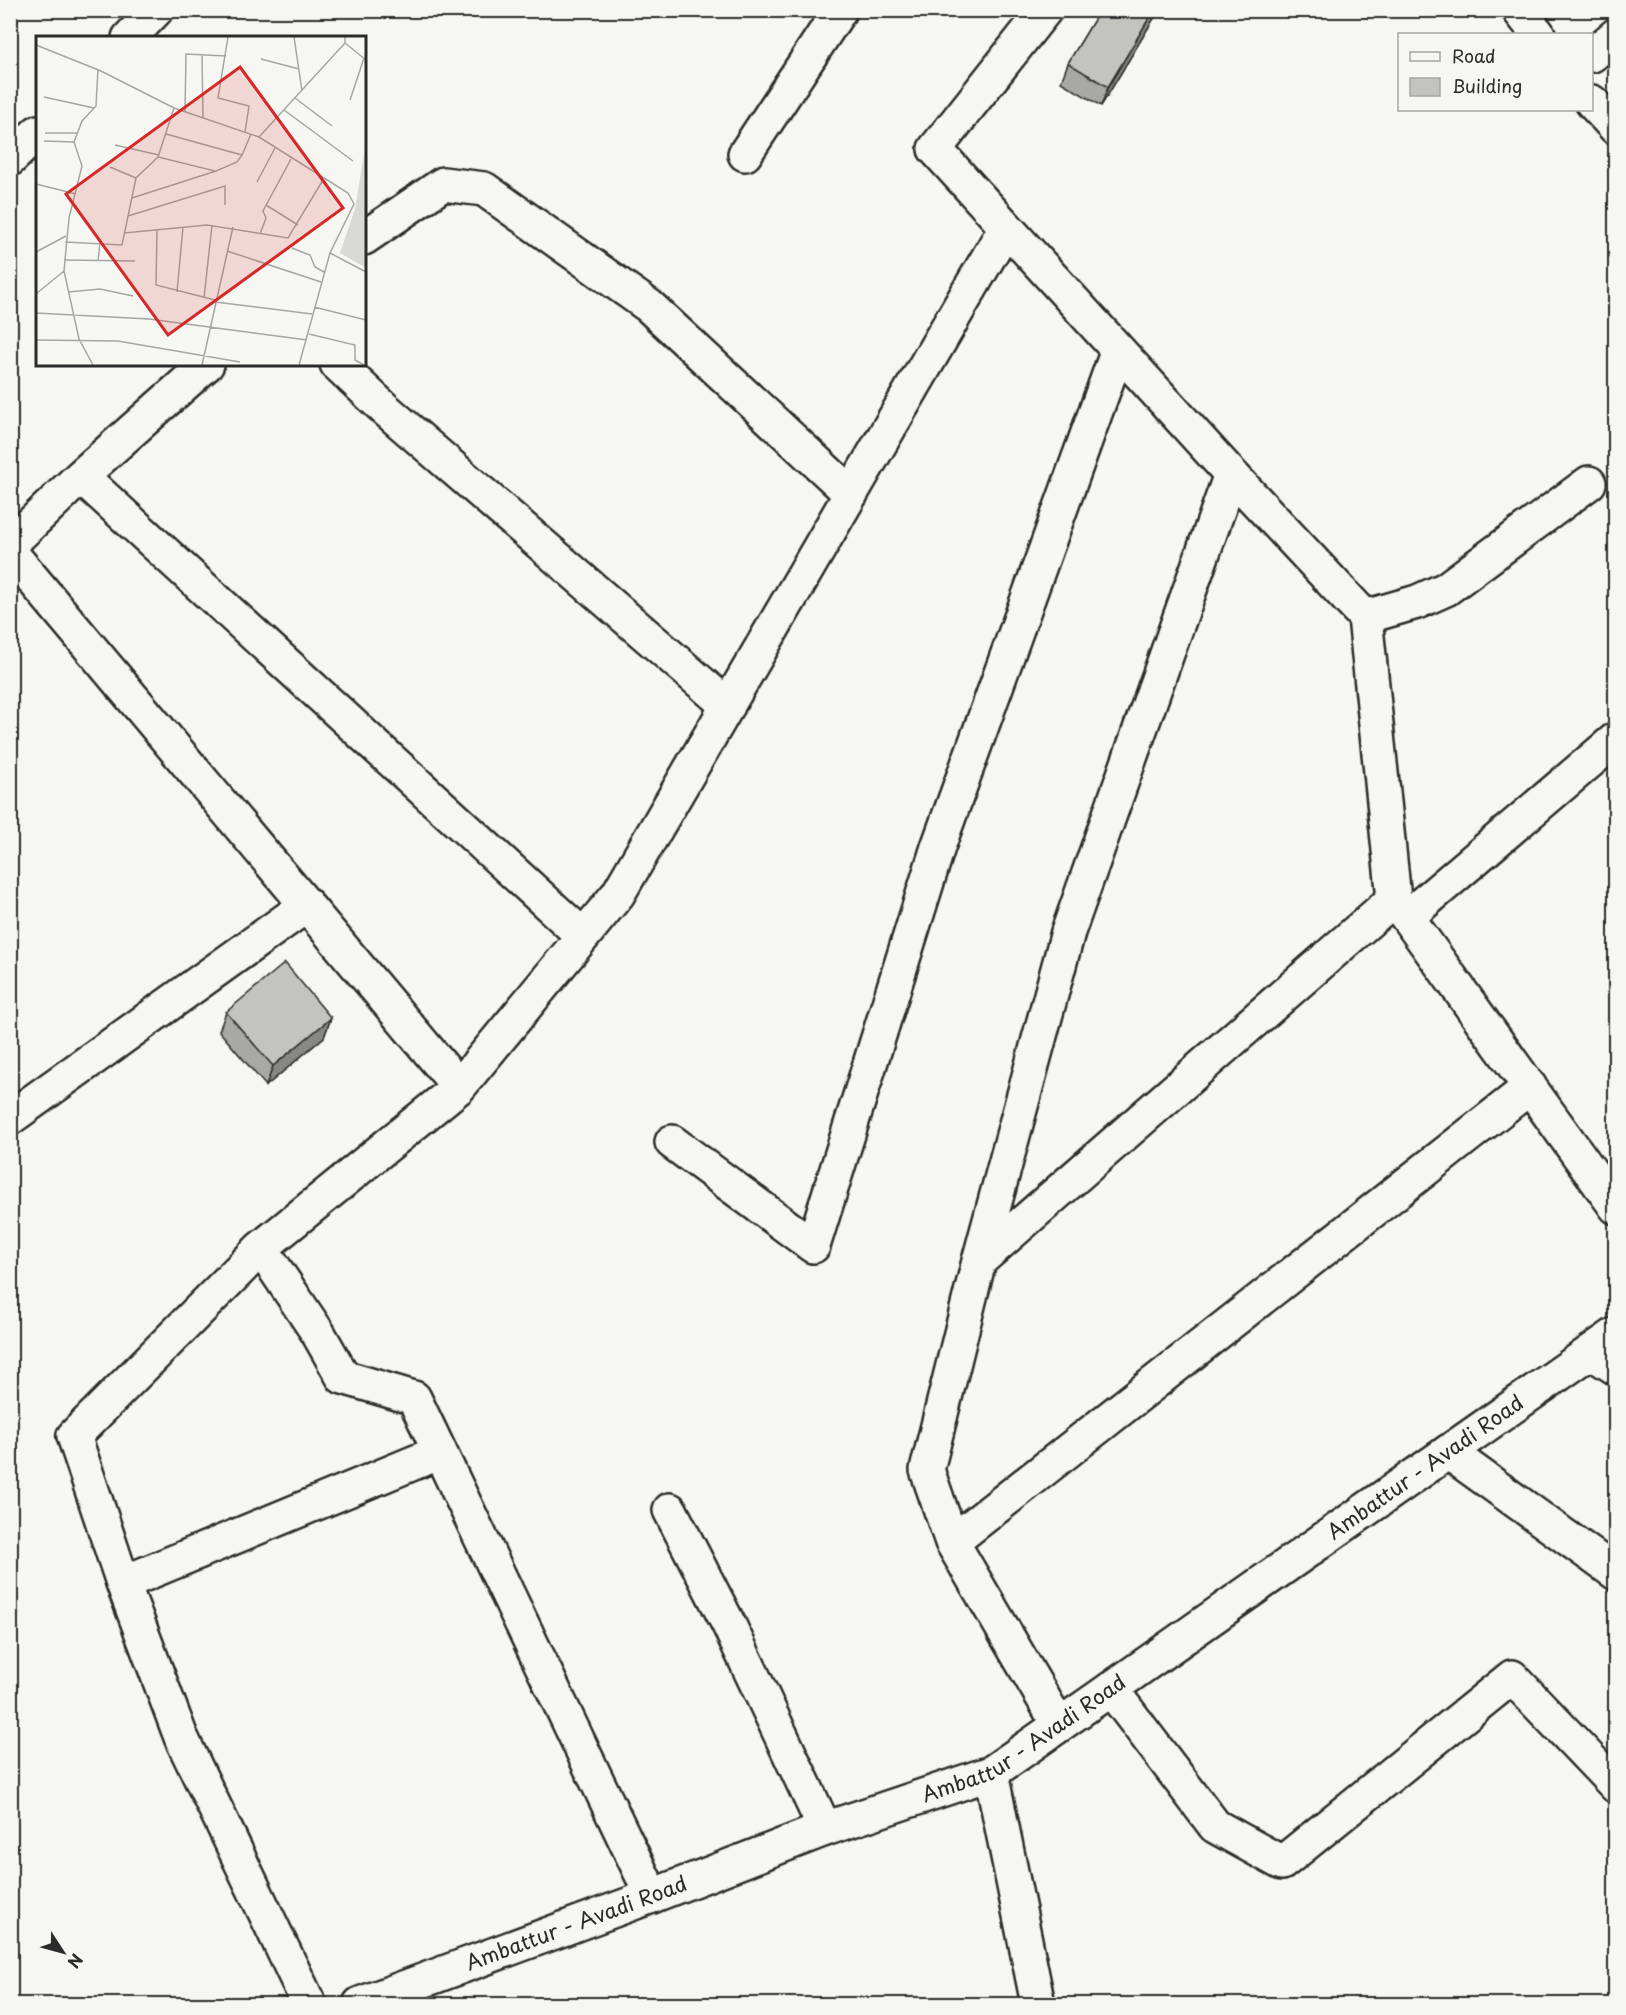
<svg xmlns="http://www.w3.org/2000/svg" width="1626" height="2015" font-family="'Playpen Sans',sans-serif">
  <style>
    .lines { fill: none; stroke-linecap: round; stroke-linejoin: round }
    .street-casing { stroke: #2b2b2b; stroke-width: 38 }
    .secondary-casing { stroke: #2b2b2b; stroke-width: 38 }
    .street { stroke: #f6f6f2; stroke-width: 33 }
    .secondary { stroke: #f6f6f2; stroke-width: 33 }
    .wall { fill: #a8a8a5; stroke: #2b2b2b; stroke-width: 1.5 }
    .shaded-wall { fill: #888886; stroke: #2b2b2b; stroke-width: 1.5 }
    .building { fill: #c3c3c0; stroke: #2b2b2b; stroke-width: 1.5 }
    .labels { text-anchor: middle; stroke-width: 4.5; stroke-linejoin: round; paint-order: stroke }
    .street-label { font-size: 21px; fill: #2b2b2b; stroke: #f6f6f2 }
    .inset-road { fill: none; stroke: #a5a5a2; stroke-width: 1.5 }
    .view { fill: #d62828; fill-opacity: 0.15; stroke: #d62828; stroke-width: 3 }
    .inset-edge { fill: none; stroke: #2b2b2b; stroke-width: 3 }
  </style>
  <rect width="100%" height="100%" fill="#f6f6f2"/>
  <filter id="ink" filterUnits="userSpaceOnUse"><feTurbulence type="fractalNoise" baseFrequency=".0167" numOctaves="2"/><feDisplacementMap in="SourceGraphic" scale="12" xChannelSelector="R" yChannelSelector="G"/><feConvolveMatrix kernelMatrix="1 2 1 2 8 2 1 2 1" color-interpolation-filters="sRGB"/></filter>
  <g filter="url(#ink)">
    <g class="lines">
      <defs>
        <path id="street" d="M1045,10L935,149L1231,474L1365,617L1394,899
          M1519,10L1538,34
          M129,38L156,10
          M1592,55L1616,35
          M1592,102L1616,128
          M745,154L840,10
          M10,159L38,132
          M364,238L443,184L484,189L649,306L851,494
          M337,364L385,409L728,706
          M81,476L583,936
          M10,544L81,476L207,364
          M10,552L459,1087
          M1365,617L1417,602L1446,589L1589,483
          M1407,917L1616,739
          M10,1118L307,905
          M672,1142L813,1246L938,847L1118,350
          M261,1248L318,1333L343,1377L414,1398L652,1896
          M979,1261L1394,899L1616,1207
          M1591,1352L1616,1368
          M1448,1452L1616,1573
          M670,1510L729,1625L825,1829
          M952,1542L927,1470L979,1261L1068,932L1231,474
          M123,1583L440,1452
          M1111,1689L1215,1826L1282,1863L1512,1677L1616,1786
          M1059,1725L952,1542L1530,1087
          M991,1773L1038,2004
          M309,2004L181,1737L123,1583L74,1436L261,1248L459,1087L618,894L1006,227"/>
        <g id="secondary">
          <path id="s1" d="M360,2004L652,1896L825,1829L991,1773L1616,1334"/>
        </g>
      </defs>
      <use href="#street" class="street-casing"/>
      <use href="#secondary" class="secondary-casing"/>
      <use href="#street" class="street"/>
      <use href="#secondary" class="secondary"/>
    </g>
    <path class="wall" d="M1100,10H1159L1101,106L1061,82L1068,63Z
      M226,1012L331,1018L324,1037L266,1086L219,1031Z"/>
    <path class="shaded-wall" d="M1154,10H1159L1101,106L1108,87Z
      M331,1018L324,1037L266,1086L273,1066Z"/>
    <path class="building" d="M1100,10H1154L1108,87L1068,63Z
      M285,963L331,1018L273,1066L226,1012Z"/>
  </g>
  <g class="labels">
    <g class="street-label">
      <text dy="7" stroke="none"><textPath href="#s1" startOffset="1203">Ambattur - Avadi Road</textPath></text>
      <text dy="7" stroke="none"><textPath href="#s1" startOffset="717">Ambattur - Avadi Road</textPath></text>
      <text dy="7" stroke="none"><textPath href="#s1" startOffset="231">Ambattur - Avadi Road</textPath></text>
    </g>
  </g>
  <g transform="translate(36 36)">
    <rect width="330" height="330" fill="#f6f6f2"/>
    <path d="M330,106V232L304,217L319,173Z" fill="#d9d9d5"/>
    <path class="inset-road" d="M192,1L182,62L213,70L209,96M258,1L266,55M309,7L330,24M0,9L65,35L138,72L223,101L312,157L318,168L294,217L330,236M166,19L167,82M225,23L263,33M8,61L58,72M259,62L296,90M314,64L328,22M138,72L122,121L179,135M248,74L317,125M149,76L150,18L190,20M9,97H41M130,98L206,119L215,98M223,101L309,7V1M8,105L38,106M79,109L123,119M74,131L100,142M221,146L239,112M0,148L40,158M96,162L180,135L201,126L206,119M230,169L262,189M92,180L189,150V169M121,194L120,249L179,264M88,197L171,189L252,202L287,144M224,198L230,182L227,175L255,123M29,206L86,209L100,142L122,121M256,212L274,219L279,231L288,236M191,215L285,246M0,216L30,200M28,224L99,225M62,225L64,207M32,256L64,253L97,260M141,256L147,191M0,258L28,235M168,262L176,189M179,266L276,278M278,271L330,284M0,277L113,283L271,304M273,298L319,309V324L328,329M0,304L82,305L204,326M57,329L43,303L28,235L33,182L46,130L38,106L46,85L60,70L62,33M166,329L197,191M263,329L294,217"/>
    <path class="view" d="M204,31L307,172L132,299L30,158Z"/>
    <rect width="330" height="330" class="inset-edge"/>
  </g>
  <rect width="1626" height="2015" fill="none" stroke="#f6f6f2" stroke-width="36"/>
  <rect x="18" y="18" width="1590" height="1979" fill="none" stroke="#2b2b2b" stroke-width="2" filter="url(#ink)"/>
  <rect x="1398" y="33" width="195" height="78" fill="#f6f6f2" stroke="#a5a5a2" stroke-width="1.5"/>
  <rect x="1410" y="52" width="30" height="9" fill="#f6f6f2" stroke="#a5a5a2" stroke-width="1.5"/>
  <text x="1452" y="63" font-size="18" fill="#2b2b2b">Road</text>
  <rect x="1410" y="78" width="30" height="18" fill="#c3c3c0" stroke="#a5a5a2" stroke-width="1.5"/>
  <text x="1452" y="93" font-size="18" fill="#2b2b2b">Building</text>
  <g transform="translate(63 1952) rotate(126)" stroke="#f6f6f2" stroke-width="4.5" paint-order="stroke">
  <path d="M0-4.5L10 22L0 15L-10 22Z" fill="#2b2b2b"/>
  <text y="-9" font-size="16" font-weight="bold" text-anchor="middle" fill="#2b2b2b">N</text>
  </g>
</svg>
